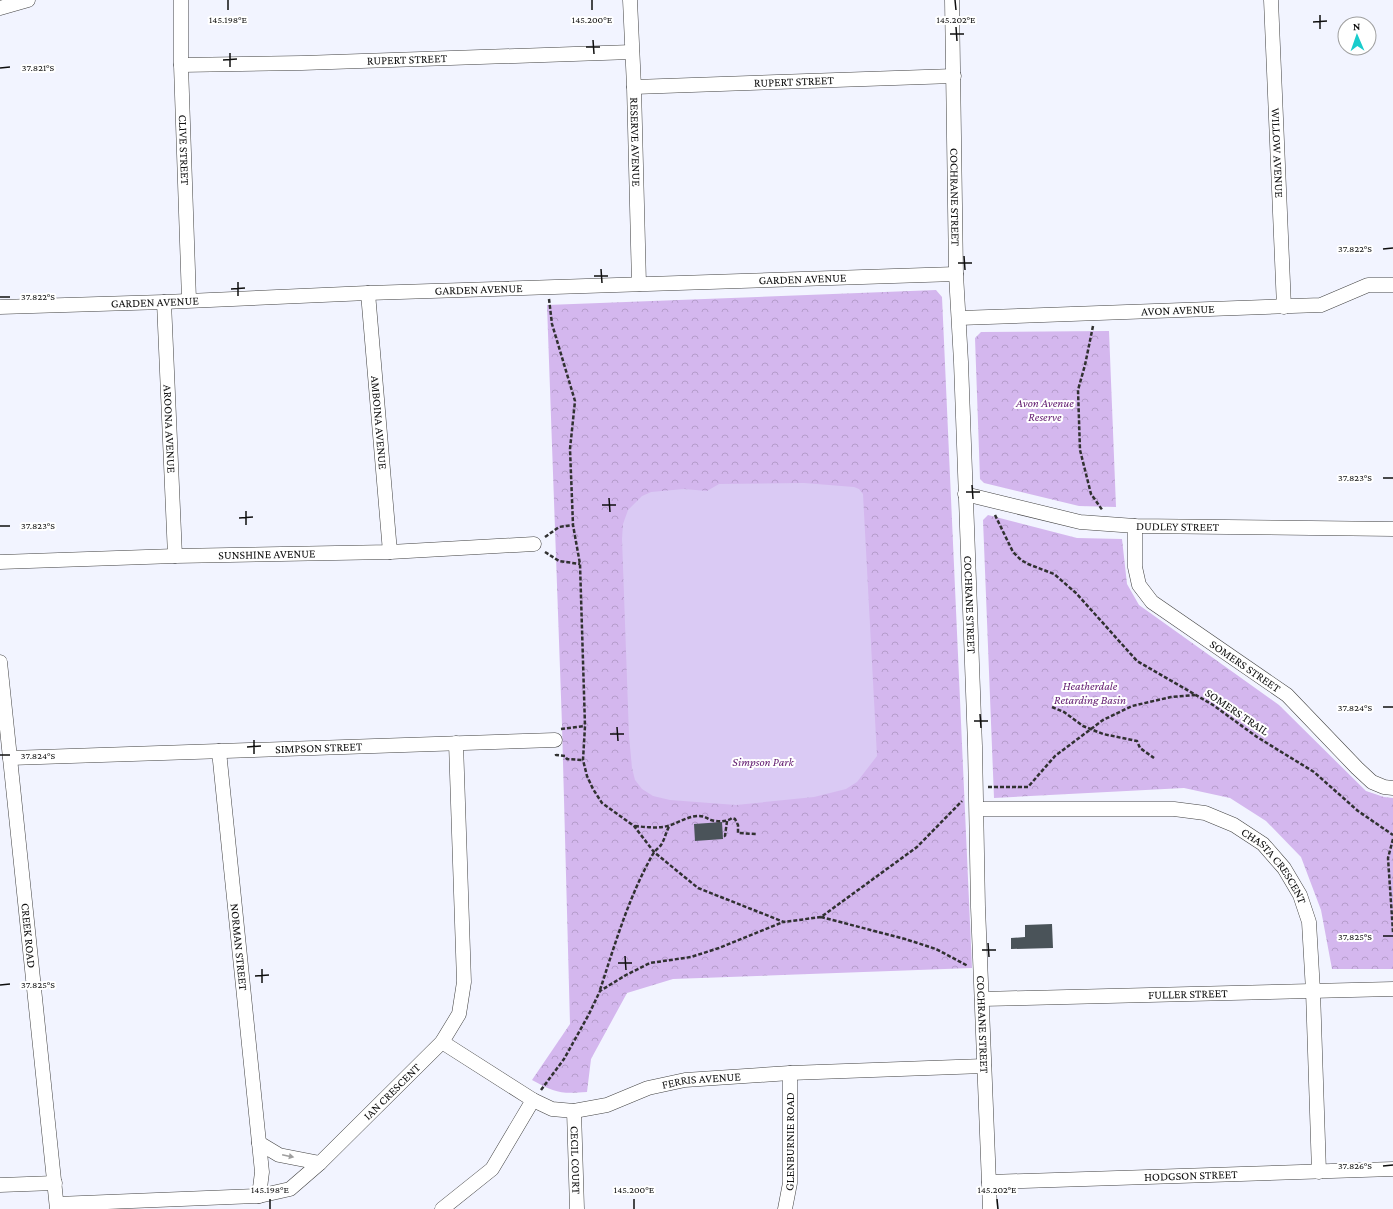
<svg xmlns="http://www.w3.org/2000/svg" width="1393" height="1209" font-family="'Crimson Pro',serif">
  <style>
    .park { fill: url(#park-crowns) }
    .pitch { fill: #dacaf4 }
    .building { fill: #4a5359 }
    .lines { fill: none; stroke-linecap: round; stroke-linejoin: round }
    .minor-casing { stroke: #424242; stroke-width: 15 }
    .path { stroke: #313131; stroke-width: 2.5; stroke-dasharray: 4 2; stroke-linecap: butt }
    .minor { stroke: #fff; stroke-width: 14 }
    .oneway { fill: #9f9f9f }
    .ticks { fill: none; stroke: #0f0f0f; stroke-width: 1.5 }
    .labels { text-anchor: middle; stroke-width: 4; stroke-linejoin: round; paint-order: stroke }
    .street-label { font-size: 12px; fill: #0f0f0f; stroke: #fff }
    .park-label { font-size: 12px; font-style: italic; fill: #60196e; stroke: #fff }
    .ticks-label { font-size: 10px; text-anchor: middle; fill: #0f0f0f; stroke: #fff; stroke-width: 4; stroke-linejoin: round; paint-order: stroke }
  </style>
  <defs>
    <pattern id="park-crowns" width="20" height="18" patternUnits="userSpaceOnUse"><rect width="20" height="18" fill="#d4b7ee"/><path d="M2 6a3 3 0 1 1 6 0M12 15a3 3 0 1 1 6 0" fill="none" stroke="#b59ccb"/></pattern>
  </defs>
  <rect width="100%" height="100%" fill="#f2f4ff"/>
  <path class="park" d="M936,290L942,297L972,968L673,979L627,993L591,1059L587,1092C561,1094 555,1093 532,1080L570,1024L562,725L547,305Z
    M1109,331L1116,507L1079,506L984,483L980,479L975,338L981,332Z
    M988,515L1077,538L1122,539L1127,584L1139,605L1279,705L1366,791L1384,797L1393,798V969H1332L1321,910L1301,857L1266,821L1230,798L1184,788L994,798L983,520Z"/>
  <path class="pitch" d="M804,483L854,487L859,489L863,494L877,756L857,782L846,789L814,797L736,805L670,800L653,796L642,789L635,780L632,768L629,736L622,539L623,524L628,510L642,496L651,492L684,489L707,491L719,484Z"/>
  <path class="building" d="M722,822L723,839L695,841L694,824Z
    M1052,924L1053,948L1011,949V938L1025,937V925Z"/>
  <g class="lines">
    <defs>
      <g id="minor">
        <path id="s1" d="M181,0V65L189,300"/>
        <path id="s2" d="M630,0L634,87L639,284"/>
        <path id="s3" d="M952,0L956,274L961,362L975,746L978,907L990,1209"/>
        <path id="s4" d="M1271,0L1284,307"/>
        <path d="M0,8L28,0"/>
        <path id="s5" d="M181,65L302,63L632,52"/>
        <path id="s6" d="M634,87L954,76"/>
        <path id="s7" d="M368,293L390,552"/>
        <path id="s8" d="M164,302L175,556"/>
        <path id="s9" d="M0,307L164,302L368,293L956,274"/>
        <path id="s10" d="M959,318L1321,305L1368,285H1393"/>
        <path id="s11" d="M965,494L1080,522L1135,526L1393,529"/>
        <path id="s12" d="M1135,526V567L1139,585L1152,602L1287,695L1357,768L1372,782L1384,787L1393,788"/>
        <path id="s13" d="M0,562L175,556L390,552L534,544"/>
        <path id="s14" d="M0,662L57,1209"/>
        <path id="s15" d="M219,751L262,1172L259,1196"/>
        <path id="s16" d="M10,758L555,740"/>
        <path id="s17" d="M977,809H1174L1205,813L1234,825L1263,844L1284,868L1300,895L1309,922L1313,991L1319,1172"/>
        <path id="s18" d="M982,999L1393,989"/>
        <path id="s19" d="M442,1042L533,1100L552,1109L574,1111L607,1105L648,1088L685,1080L790,1073L984,1066"/>
        <path id="s20" d="M574,1111L577,1209"/>
        <path d="M259,1143L279,1155L320,1163"/>
        <path id="s21" d="M989,1182L1393,1169"/>
        <path d="M0,1185L55,1183"/>
        <path id="s22" d="M57,1204L259,1196L290,1189L320,1163L442,1042L459,1014L464,982L456,743"/>
        <path d="M442,1209L492,1169L533,1100"/>
        <path id="s23" d="M785,1209L790,1183V1073"/>
      </g>
    </defs>
    <use href="#minor" class="minor-casing"/>
    <path class="path" d="M549,299L552,324L575,401L570,449L573,525L580,564L585,726L583,760L587,776L593,789L602,803L634,826L654,852L698,888L784,922L821,917L917,847L962,801
      M1093,326L1085,365L1078,390L1080,450L1091,494L1103,511
      M995,515L1013,552L1021,560L1028,564L1054,574L1076,593L1137,661L1213,705L1257,737L1314,772L1358,811L1393,835
      M545,537L559,527L573,525
      M545,552L559,561L580,564
      M1052,707L1064,712L1083,726L1103,734L1137,741L1140,748L1154,758
      M561,729L585,726
      M556,754V755L565,756L567,759L583,760
      M988,787H1028L1055,756L1103,720L1132,706L1171,697L1195,695
      M727,821L725,836L727,838
      M635,826C644,827 654,828 663,827C676,825 686,816 699,816C705,816 706,818 711,820C717,822 727,822 732,818L735,819L738,825V833L756,834
      M1393,839L1388,858L1393,932
      M821,917L905,939L936,949L968,966
      M600,990C615,944 629,896 653,854C655,850 659,848 661,845C665,839 666,831 670,825
      M541,1090L564,1059L589,1014L600,991L626,975L650,963L691,957L719,948L783,922"/>
    <use href="#minor" class="minor"/>
  </g>
  <defs><path id="oneway-solid" d="M-6-.8H1V-3.2L6.5 0L1 3.2V.8H-6Z"/></defs>
  <use class="oneway" href="#oneway-solid" transform="translate(288 1156) rotate(12)"/>
  <path class="ticks" d="M228,0V10M592,0V10M955,0L956,10M1320,15V29M1313,22L1327,21M956,27L957,41M950,34H964M593,40L594,54M586,47H600M230,53V67M223,60L237,59M0,68L10,67M1383,249L1393,248M964,256L965,270M958,263H972M601,269L602,283M594,276H608M238,282V296M231,289L245,288M0,297H10M1383,478H1393M972,485L973,499M966,492H980M609,498L610,512M602,505H616M246,511V525M239,518L253,517M0,526H10M1383,707H1393M980,714L981,728M974,721H988M617,727L618,741M610,734H624M254,740V754M247,747L261,746M0,755H10M1383,936H1393M988,943L989,957M982,950H996M625,956L626,970M618,963H632M262,969V983M255,976L269,975M0,985L10,984M1383,1166L1393,1165M270,1199V1209M634,1199V1209M997,1199L998,1209"/>
  <g class="labels">
    <g class="street-label">
      <text dy="4" stroke="none"><textPath href="#s5" startOffset="226">RUPERT STREET</textPath></text>
      <text dy="4" stroke="none"><textPath href="#s6" startOffset="160">RUPERT STREET</textPath></text>
      <text dy="4" stroke="none"><textPath href="#s2" startOffset="142">RESERVE AVENUE</textPath></text>
      <text dy="4" stroke="none"><textPath href="#s1" startOffset="150">CLIVE STREET</textPath></text>
      <text dy="4" stroke="none"><textPath href="#s4" startOffset="153">WILLOW AVENUE</textPath></text>
      <text dy="4" stroke="none"><textPath href="#s3" startOffset="197">COCHRANE STREET</textPath></text>
      <text dy="4" stroke="none"><textPath href="#s9" startOffset="803">GARDEN AVENUE</textPath></text>
      <text dy="4" stroke="none"><textPath href="#s9" startOffset="479">GARDEN AVENUE</textPath></text>
      <text dy="4" stroke="none"><textPath href="#s9" startOffset="155">GARDEN AVENUE</textPath></text>
      <text dy="4" stroke="none"><textPath href="#s10" startOffset="219">AVON AVENUE</textPath></text>
      <text dy="4" stroke="none"><textPath href="#s7" startOffset="130">AMBOINA AVENUE</textPath></text>
      <text dy="4" stroke="none"><textPath href="#s8" startOffset="127">AROONA AVENUE</textPath></text>
      <text dy="4" stroke="none"><textPath href="#s11" startOffset="216">DUDLEY STREET</textPath></text>
      <text dy="4" stroke="none"><textPath href="#s13" startOffset="267">SUNSHINE AVENUE</textPath></text>
      <text dy="4" stroke="none"><textPath href="#s3" startOffset="605">COCHRANE STREET</textPath></text>
      <text dy="4" stroke="none"><textPath href="#s12" startOffset="194">SOMERS STREET</textPath></text>
      <text transform="translate(1237 712) rotate(34)" y="4">SOMERS TRAIL</text>
      <text dy="4" stroke="none"><textPath href="#s16" startOffset="309">SIMPSON STREET</textPath></text>
      <text dy="4" stroke="none"><textPath href="#s17" startOffset="318">CHASTA CRESCENT</textPath></text>
      <text dy="4" stroke="none"><textPath href="#s14" startOffset="275">CREEK ROAD</textPath></text>
      <text dy="4" stroke="none"><textPath href="#s15" startOffset="197">NORMAN STREET</textPath></text>
      <text dy="4" stroke="none"><textPath href="#s18" startOffset="206">FULLER STREET</textPath></text>
      <text dy="4" stroke="none"><textPath href="#s3" startOffset="1025">COCHRANE STREET</textPath></text>
      <text dy="4" stroke="none"><textPath href="#s19" startOffset="283">FERRIS AVENUE</textPath></text>
      <text dy="4" stroke="none"><textPath href="#s22" startOffset="375">IAN CRESCENT</textPath></text>
      <text dy="4" stroke="none"><textPath href="#s23" startOffset="68">GLENBURNIE ROAD</textPath></text>
      <text dy="4" stroke="none"><textPath href="#s20" startOffset="49">CECIL COURT</textPath></text>
      <text dy="4" stroke="none"><textPath href="#s21" startOffset="202">HODGSON STREET</textPath></text>
    </g>
    <g class="park-label">
      <text x="1045" y="407">Avon Avenue<tspan x="1045" dy="14">Reserve</tspan></text>
      <text x="1090" y="690">Heatherdale<tspan x="1090" dy="14">Retarding Basin</tspan></text>
      <text x="763" y="766">Simpson Park</text>
    </g>
  </g>
  <g class="ticks-label">
    <text x="228" y="23">145.198°E</text>
    <text x="592" y="23">145.200°E</text>
    <text x="956" y="23">145.202°E</text>
    <text x="38" y="71">37.821°S</text>
    <text x="1355" y="252">37.822°S</text>
    <text x="38" y="300">37.822°S</text>
    <text x="1355" y="481">37.823°S</text>
    <text x="38" y="529">37.823°S</text>
    <text x="1355" y="711">37.824°S</text>
    <text x="38" y="759">37.824°S</text>
    <text x="1355" y="940">37.825°S</text>
    <text x="38" y="988">37.825°S</text>
    <text x="1355" y="1169">37.826°S</text>
    <text x="270" y="1193">145.198°E</text>
    <text x="634" y="1193">145.200°E</text>
    <text x="997" y="1193">145.202°E</text>
  </g>
  <g transform="translate(1357 36) rotate(358)"><circle r="19" fill="#ffffff" stroke="#9f9f9f"/>
  <path d="M0-3L7 15L0 10L-7 15Z" fill="#1acccc"/>
  <text y="-6" font-size="11" font-weight="bold" text-anchor="middle" fill="#0f0f0f">N</text>
  </g>
</svg>
